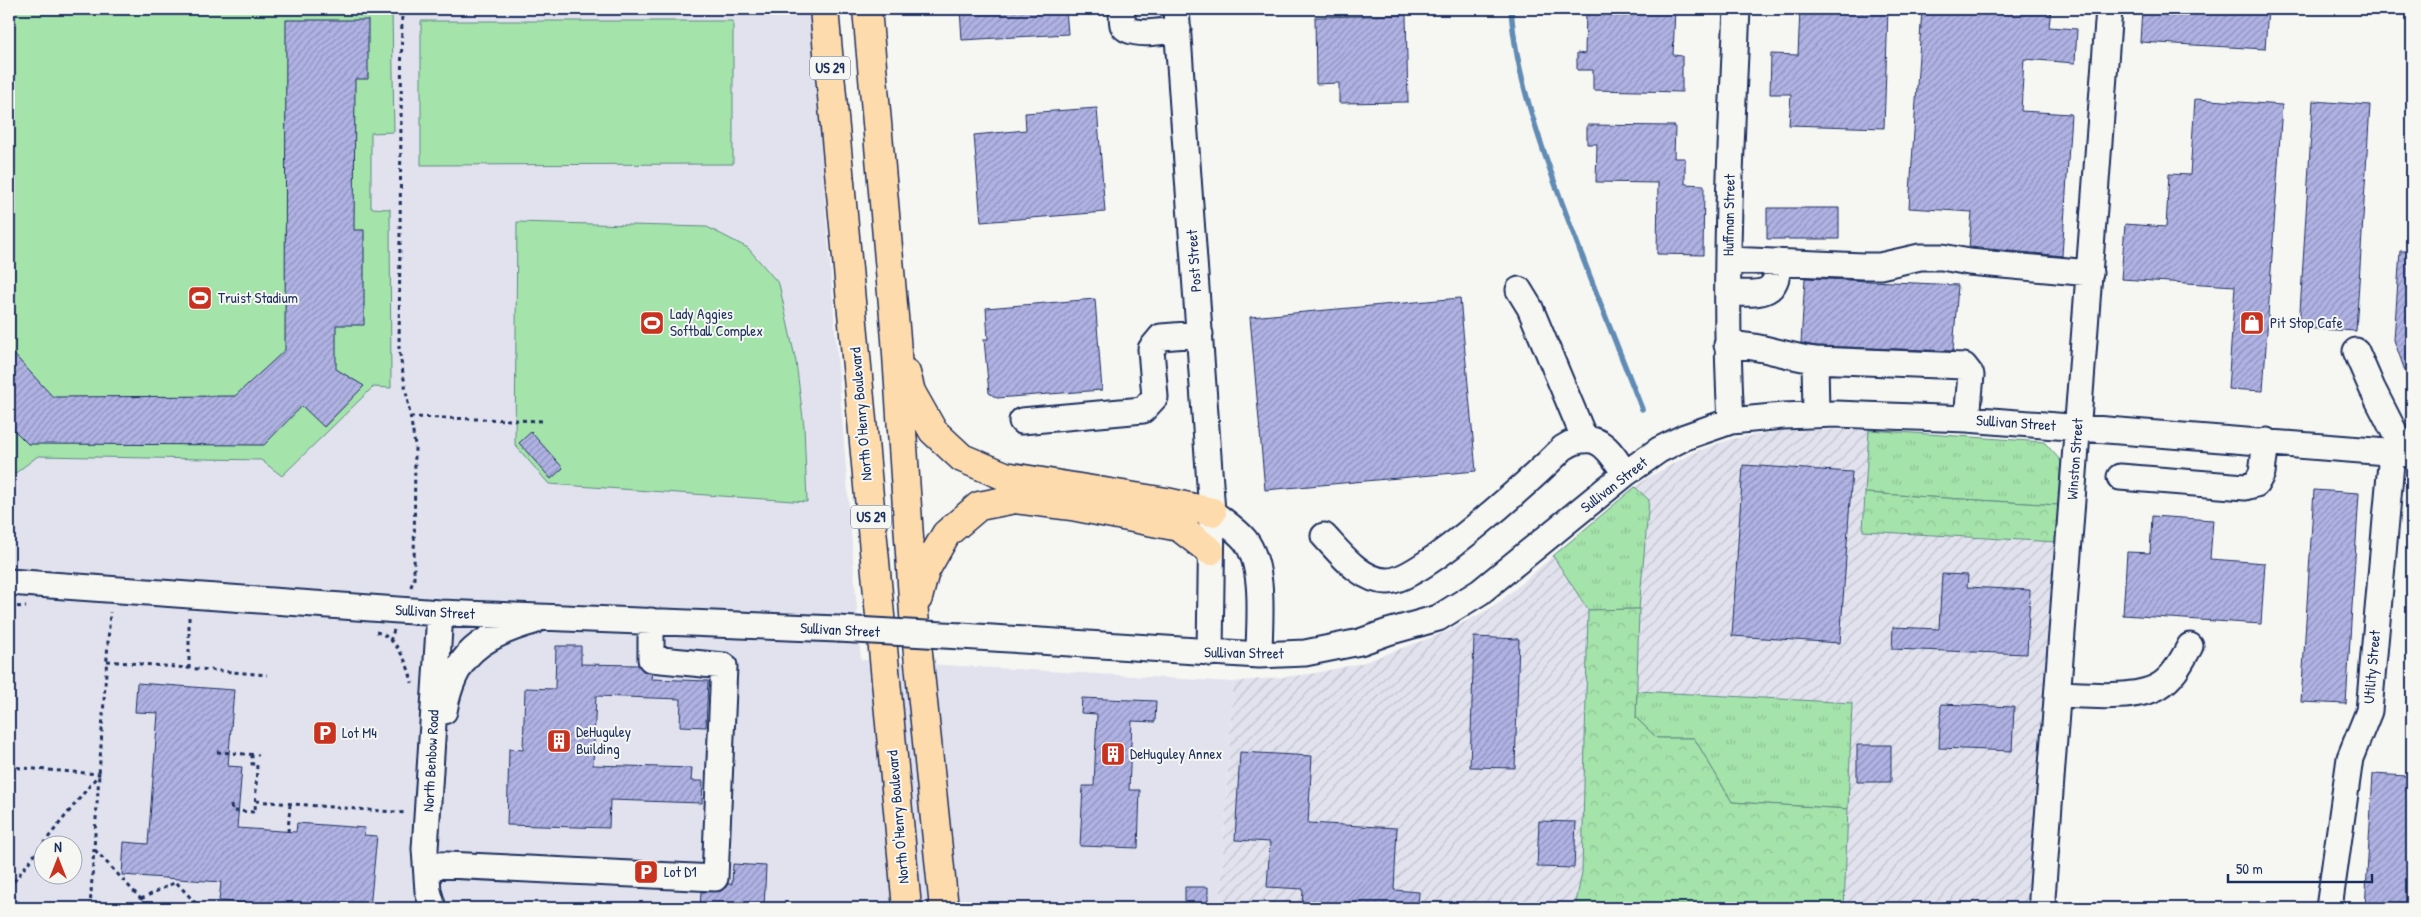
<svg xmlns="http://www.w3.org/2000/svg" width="2421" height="917" font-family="'Patrick Hand',sans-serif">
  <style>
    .built { fill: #e1e2ee; fill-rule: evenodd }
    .industrial { fill: url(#industrial-furrows) }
    .grass { fill: url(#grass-tufts); stroke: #608984 }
    .forest { fill: url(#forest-crowns); stroke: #608984 }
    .pitch { fill: #a4e3aa; stroke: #608984 }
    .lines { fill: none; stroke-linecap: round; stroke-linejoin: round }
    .stream { stroke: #608bb4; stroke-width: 5.5 }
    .building { fill: url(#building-hatch); stroke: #1b2f5e }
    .minor-casing { stroke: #1b2f5e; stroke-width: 29 }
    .highway-casing { stroke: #1b2f5e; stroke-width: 31 }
    .path { stroke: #1b2f5e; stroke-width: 3; stroke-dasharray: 4 4; stroke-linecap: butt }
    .minor { stroke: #f6f6f2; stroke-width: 25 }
    .highway { stroke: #fedbac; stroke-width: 28 }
    .minor-bridge-casing { stroke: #1b2f5e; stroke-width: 29; stroke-linecap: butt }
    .minor-bridge { stroke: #f6f6f2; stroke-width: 25 }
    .labels { text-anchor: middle; stroke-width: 4; stroke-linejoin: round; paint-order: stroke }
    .shield { fill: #f6f6f2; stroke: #5d6b8a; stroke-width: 1 }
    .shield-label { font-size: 14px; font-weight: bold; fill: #1b2f5e }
    .street-label { font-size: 15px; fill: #1b2f5e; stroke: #f6f6f2 }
    .poi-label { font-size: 15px; fill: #1b2f5e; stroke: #f6f6f2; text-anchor: start }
  </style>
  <defs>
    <pattern id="industrial-furrows" width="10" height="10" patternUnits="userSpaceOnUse" patternTransform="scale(1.25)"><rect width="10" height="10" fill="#e1e2ee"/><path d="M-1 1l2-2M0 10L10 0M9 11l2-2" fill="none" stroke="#c0c2ce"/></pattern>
    <pattern id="grass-tufts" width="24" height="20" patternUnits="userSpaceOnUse" patternTransform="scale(1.25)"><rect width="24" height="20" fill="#a4e3aa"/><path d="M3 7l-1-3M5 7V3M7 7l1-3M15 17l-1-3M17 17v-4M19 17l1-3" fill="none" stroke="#8dc395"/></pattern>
    <pattern id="forest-crowns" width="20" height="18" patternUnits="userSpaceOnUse" patternTransform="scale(1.25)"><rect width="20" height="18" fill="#a4e3aa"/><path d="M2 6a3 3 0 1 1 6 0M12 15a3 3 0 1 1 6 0" fill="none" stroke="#8dc395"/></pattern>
    <pattern id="building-hatch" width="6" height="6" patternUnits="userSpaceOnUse" patternTransform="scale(1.25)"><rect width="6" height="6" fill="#b0b2e3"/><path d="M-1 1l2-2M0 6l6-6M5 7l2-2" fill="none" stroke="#8e91bb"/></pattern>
  </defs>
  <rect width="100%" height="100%" fill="#f6f6f2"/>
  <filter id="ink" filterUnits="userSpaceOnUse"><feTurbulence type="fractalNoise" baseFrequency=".02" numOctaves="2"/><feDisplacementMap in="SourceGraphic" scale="10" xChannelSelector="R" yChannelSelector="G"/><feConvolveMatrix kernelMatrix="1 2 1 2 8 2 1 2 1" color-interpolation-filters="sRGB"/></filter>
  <g filter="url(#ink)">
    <path class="built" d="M9,9H810L861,660L1233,682L1220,908H9ZM42,844H72V874H42Z"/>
    <path class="industrial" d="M1811,430H1869L1863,531L2056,542L2027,908H1844L1852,704L1637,691L1639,609L1649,500L1635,487L1649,477L1695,452L1732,439L1780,431Z
      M1553,556L1588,610L1582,872L1575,908H1220L1233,682L1311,674L1362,663L1446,632L1495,606Z"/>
    <path class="grass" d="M1869,430L2044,442L2061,461L2058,505L1865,493Z
      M1635,487L1649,500L1639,609L1588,610L1553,556Z
      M1637,691L1852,703L1848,809L1732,802L1694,738H1657L1636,718Z"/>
    <path class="forest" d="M1865,493L2058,505L2056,542L1863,531Z
      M1639,609L1636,718L1657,738H1694L1732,802L1848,809L1844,908H1575L1582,872L1588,610Z"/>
    <path class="pitch" d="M9,9H392L394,132L371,133V208L390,209L391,388L373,387L282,476L261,460L38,456L9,478Z
      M421,21H733V164L421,165Z
      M517,222L707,227L748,248L779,284L796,362L804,426L807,502L549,484L515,445Z"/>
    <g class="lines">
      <path class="stream" d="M1511,9C1516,76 1539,140 1562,203C1588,273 1615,341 1642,409"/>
    </g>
    <path class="building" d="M960,9H1066L1068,34L962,40Z
      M1586,9H1675L1673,55L1682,56V92L1593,90V70H1577V53L1585,54Z
      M1800,9H1888L1884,128L1789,125L1791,94H1770L1771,54L1798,55Z
      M1922,9H2051L2049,27L2077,29L2075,63L2024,59L2021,111L2071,114L2062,256L1969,247L1972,212L1909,208Z
      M2142,9H2268L2265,49L2140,42Z
      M1406,15L1408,102L1339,103V83L1316,84L1315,17Z
      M286,20H368V79H355L354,230H364V325H336V369L364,386L324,427L302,406L264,445L28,444L9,425V349L53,397L235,396L285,350Z
      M2195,99L2282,105L2263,391L2228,389L2235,286L2121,279L2125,224L2166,227L2169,174L2190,175Z
      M2313,101L2370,105L2356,331L2299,328Z
      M1097,108L1105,212L981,222L974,135L1026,130L1025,113Z
      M1587,125L1675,126L1674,158H1685V184L1704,185L1703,255L1657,254L1658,183L1596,182L1597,144H1587Z
      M1767,208H1839V239H1767Z
      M2400,251H2412V384L2410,385L2394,340Z
      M1805,278L1958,285L1953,351L1816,346L1801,343Z
      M1460,298L1476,471L1265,490L1250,317Z
      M1095,299L1102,390L997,398L989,393L984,339H988L986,308Z
      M531,432L563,468L551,479L519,443Z
      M1743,465L1852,472L1840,643L1732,636Z
      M2314,490L2359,493L2346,704L2301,702Z
      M2152,516L2213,520L2210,559L2265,563L2261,624L2123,615L2127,552L2150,553Z
      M1942,574L1968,575L1967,587L2030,590L2027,654L1892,649L1893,627L1939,629Z
      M1474,637L1519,639L1515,768L1470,767Z
      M556,646H581V664L638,665L643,671L652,673L651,679L708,681L706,727L680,726L681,699L596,696L593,765L692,768L691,781H703L702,803L610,800L609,828L507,825L509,749L523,750L525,688L555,689Z
      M137,683L234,690L228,766L242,767L237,828L296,832L297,823L365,828L364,835L377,836L370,908H274L275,905L219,901L221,882L122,875L124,842L148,844L158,713L135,712Z
      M1082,698L1156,701L1155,722L1132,721L1129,790H1140L1138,848L1080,846L1083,786H1094L1097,714L1081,713Z
      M1941,704L2014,707L2012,751L1939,748Z
      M1857,745H1891V782H1857Z
      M1240,752L1312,756L1308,823L1397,828L1394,890L1419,892L1418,908H1302L1303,889L1267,887L1270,842L1235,840Z
      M2373,774L2407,776L2406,791L2412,792V908H2365Z
      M1539,821L1576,822L1574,868L1537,867Z
      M733,864L766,866L764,908H700L701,892L721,891L728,884H732Z
      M1185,887H1208V908H1185Z"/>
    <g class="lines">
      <defs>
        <path id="minor" d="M1122,9C1122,13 1122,21 1123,25C1129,38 1167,31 1178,29
          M1176,9L1212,512L1210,653
          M1729,260L1863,266H1880L1920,257H1942L1969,262L2090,273
          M1519,290L1530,308L1585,440
          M1728,293C1757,293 1778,299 1778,262
          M1727,345C1758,344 1784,356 1815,360L1816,414
          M2356,351L2372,388L2405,453
          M1815,360L1964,366L1971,375L1967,419
          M1022,421L1143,410L1155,397L1151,349L1161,337L1200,334
          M1731,421C1723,284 1731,146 1737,9
          M2120,477L2245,487L2256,484L2262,473L2266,441
          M1212,512C1223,521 1237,530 1245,540C1266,567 1259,623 1259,655
          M1324,536C1340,553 1362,582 1388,581C1421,581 1536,475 1563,448C1595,427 1609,448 1625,474
          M9,582L440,613L838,629
          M961,636L1259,655L1305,653L1360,642L1388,632L1438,618L1480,592L1625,474L1659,450L1685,437L1731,421L1783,416L1836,414L1967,419L2412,454
          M2059,694C2086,695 2136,700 2159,686C2174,677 2182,660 2190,646
          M444,711C454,654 481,636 534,621
          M426,864L715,878L724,666L651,659V621
          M433,908L428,891L425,849L440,613
          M2044,908L2042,898L2109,9
          M2329,908L2350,758L2369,711L2392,452"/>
        <path id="highway" d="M824,9L907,908
          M867,9L896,339L914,614L944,908
          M906,373L911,392L933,431L962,458L1005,476L1166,502L1212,512
          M918,598L925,571L946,534L979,506L1015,499L1072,506L1179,527L1210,551"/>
      </defs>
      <use href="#minor" class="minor-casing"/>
      <use href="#highway" class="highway-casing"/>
      <path class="path" d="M402,9L399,349L415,445L414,579L410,589
        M410,417L546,421
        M9,606L26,607
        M189,617V668
        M376,632C396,636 409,665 412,683
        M390,641L394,630
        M107,661L267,675
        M217,752L259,755
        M9,767L99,774L43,844
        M256,801L407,813
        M231,805L232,811L255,812L257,764H252V755
        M288,832L290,804
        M95,850L141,899L131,908
        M9,887L21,908
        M9,888L42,845
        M141,899L176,882L200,908
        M90,908L110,612
        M402,908L409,904"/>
      <use href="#minor" class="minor"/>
      <use href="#highway" class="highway"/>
      <defs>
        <path id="minor-bridge" d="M838,629L961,636"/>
      </defs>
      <use href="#minor-bridge" class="minor-bridge-casing"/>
      <use href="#minor-bridge" class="minor-bridge"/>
    </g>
  </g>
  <defs>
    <symbol id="stadium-square" viewBox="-11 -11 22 22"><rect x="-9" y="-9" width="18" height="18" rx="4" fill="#c8321e" stroke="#f6f6f2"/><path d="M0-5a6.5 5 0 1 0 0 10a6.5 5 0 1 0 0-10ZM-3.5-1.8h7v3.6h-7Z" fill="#fff"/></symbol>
    <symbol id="shop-square" viewBox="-11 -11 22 22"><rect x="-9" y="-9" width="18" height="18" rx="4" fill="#c8321e" stroke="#f6f6f2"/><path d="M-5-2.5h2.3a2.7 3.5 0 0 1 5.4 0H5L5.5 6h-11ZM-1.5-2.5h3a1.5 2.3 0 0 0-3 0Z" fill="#fff"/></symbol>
    <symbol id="parking-square" viewBox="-11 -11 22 22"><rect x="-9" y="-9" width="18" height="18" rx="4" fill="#c8321e" stroke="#f6f6f2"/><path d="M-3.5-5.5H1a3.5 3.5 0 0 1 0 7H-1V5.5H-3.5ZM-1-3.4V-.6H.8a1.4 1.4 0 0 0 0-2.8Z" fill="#fff"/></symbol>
    <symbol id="building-square" viewBox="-11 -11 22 22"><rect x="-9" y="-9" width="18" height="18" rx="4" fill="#c8321e" stroke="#f6f6f2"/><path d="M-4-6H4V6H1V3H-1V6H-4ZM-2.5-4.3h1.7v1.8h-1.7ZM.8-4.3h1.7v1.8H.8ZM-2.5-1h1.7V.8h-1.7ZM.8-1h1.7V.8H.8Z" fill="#fff"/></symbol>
  </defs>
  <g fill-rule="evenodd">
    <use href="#stadium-square" x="186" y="284" width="28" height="28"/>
    <use href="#stadium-square" x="638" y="309" width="28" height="28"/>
    <use href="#shop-square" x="2238" y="309" width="28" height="28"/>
    <use href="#parking-square" x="311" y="719" width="28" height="28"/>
    <use href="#building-square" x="545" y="727" width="28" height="28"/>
    <use href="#building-square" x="1099" y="740" width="28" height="28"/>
    <use href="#parking-square" x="632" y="858" width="28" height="28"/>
  </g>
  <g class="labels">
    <g class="shield">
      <rect x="810" y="56.5" width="40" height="23" rx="4"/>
      <rect x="851" y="505.5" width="40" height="23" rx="4"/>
    </g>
    <g class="shield-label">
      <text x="830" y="73">US 29</text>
      <text x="871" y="522">US 29</text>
    </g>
    <g class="street-label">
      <text transform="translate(1729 215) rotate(-89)" y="5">Huffman Street</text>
      <text transform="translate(1194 261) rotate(-94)" y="5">Post Street</text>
      <text transform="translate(861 414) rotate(-95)" y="5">North O'Henry Boulevard</text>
      <text transform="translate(2016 423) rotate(4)" y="5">Sullivan Street</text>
      <text transform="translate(2075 459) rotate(-86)" y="5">Winston Street</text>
      <text transform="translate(1614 485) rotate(-38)" y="5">Sullivan Street</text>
      <text transform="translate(435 612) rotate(3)" y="5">Sullivan Street</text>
      <text transform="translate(840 630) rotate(3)" y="5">Sullivan Street</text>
      <text transform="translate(1244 653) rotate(1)" y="5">Sullivan Street</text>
      <text transform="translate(2372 667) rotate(-85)" y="5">Utility Street</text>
      <text transform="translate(431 761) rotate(-87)" y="5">North Benbow Road</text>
      <text transform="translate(898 817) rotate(-95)" y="5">North O'Henry Boulevard</text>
    </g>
    <g class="poi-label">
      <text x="218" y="303">Truist Stadium</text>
      <text x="670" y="319">Lady Aggies<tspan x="670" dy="17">Softball Complex</tspan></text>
      <text x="2270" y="328">Pit Stop Cafe</text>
      <text x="576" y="737">DeHuguley<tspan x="576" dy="17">Building</tspan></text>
      <text x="342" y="738">Lot M4</text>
      <text x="1130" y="759">DeHuguley Annex</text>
      <text x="664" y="877">Lot D1</text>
    </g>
  </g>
  <rect width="2421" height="917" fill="none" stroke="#f6f6f2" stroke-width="30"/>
  <rect x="15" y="15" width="2391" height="887" fill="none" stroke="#1b2f5e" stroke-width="2" filter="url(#ink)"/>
  <g transform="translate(58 860)"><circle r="24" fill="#f6f6f2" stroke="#9ea6b7"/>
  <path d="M0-4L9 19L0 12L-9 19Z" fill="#c8321e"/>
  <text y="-8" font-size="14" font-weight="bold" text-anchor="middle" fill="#1b2f5e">N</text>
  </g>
  <path d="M2228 874v8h144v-8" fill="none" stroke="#1b2f5e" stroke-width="2.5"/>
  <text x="2236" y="874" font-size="15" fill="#1b2f5e" stroke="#f6f6f2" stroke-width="4" paint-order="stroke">50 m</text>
</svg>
